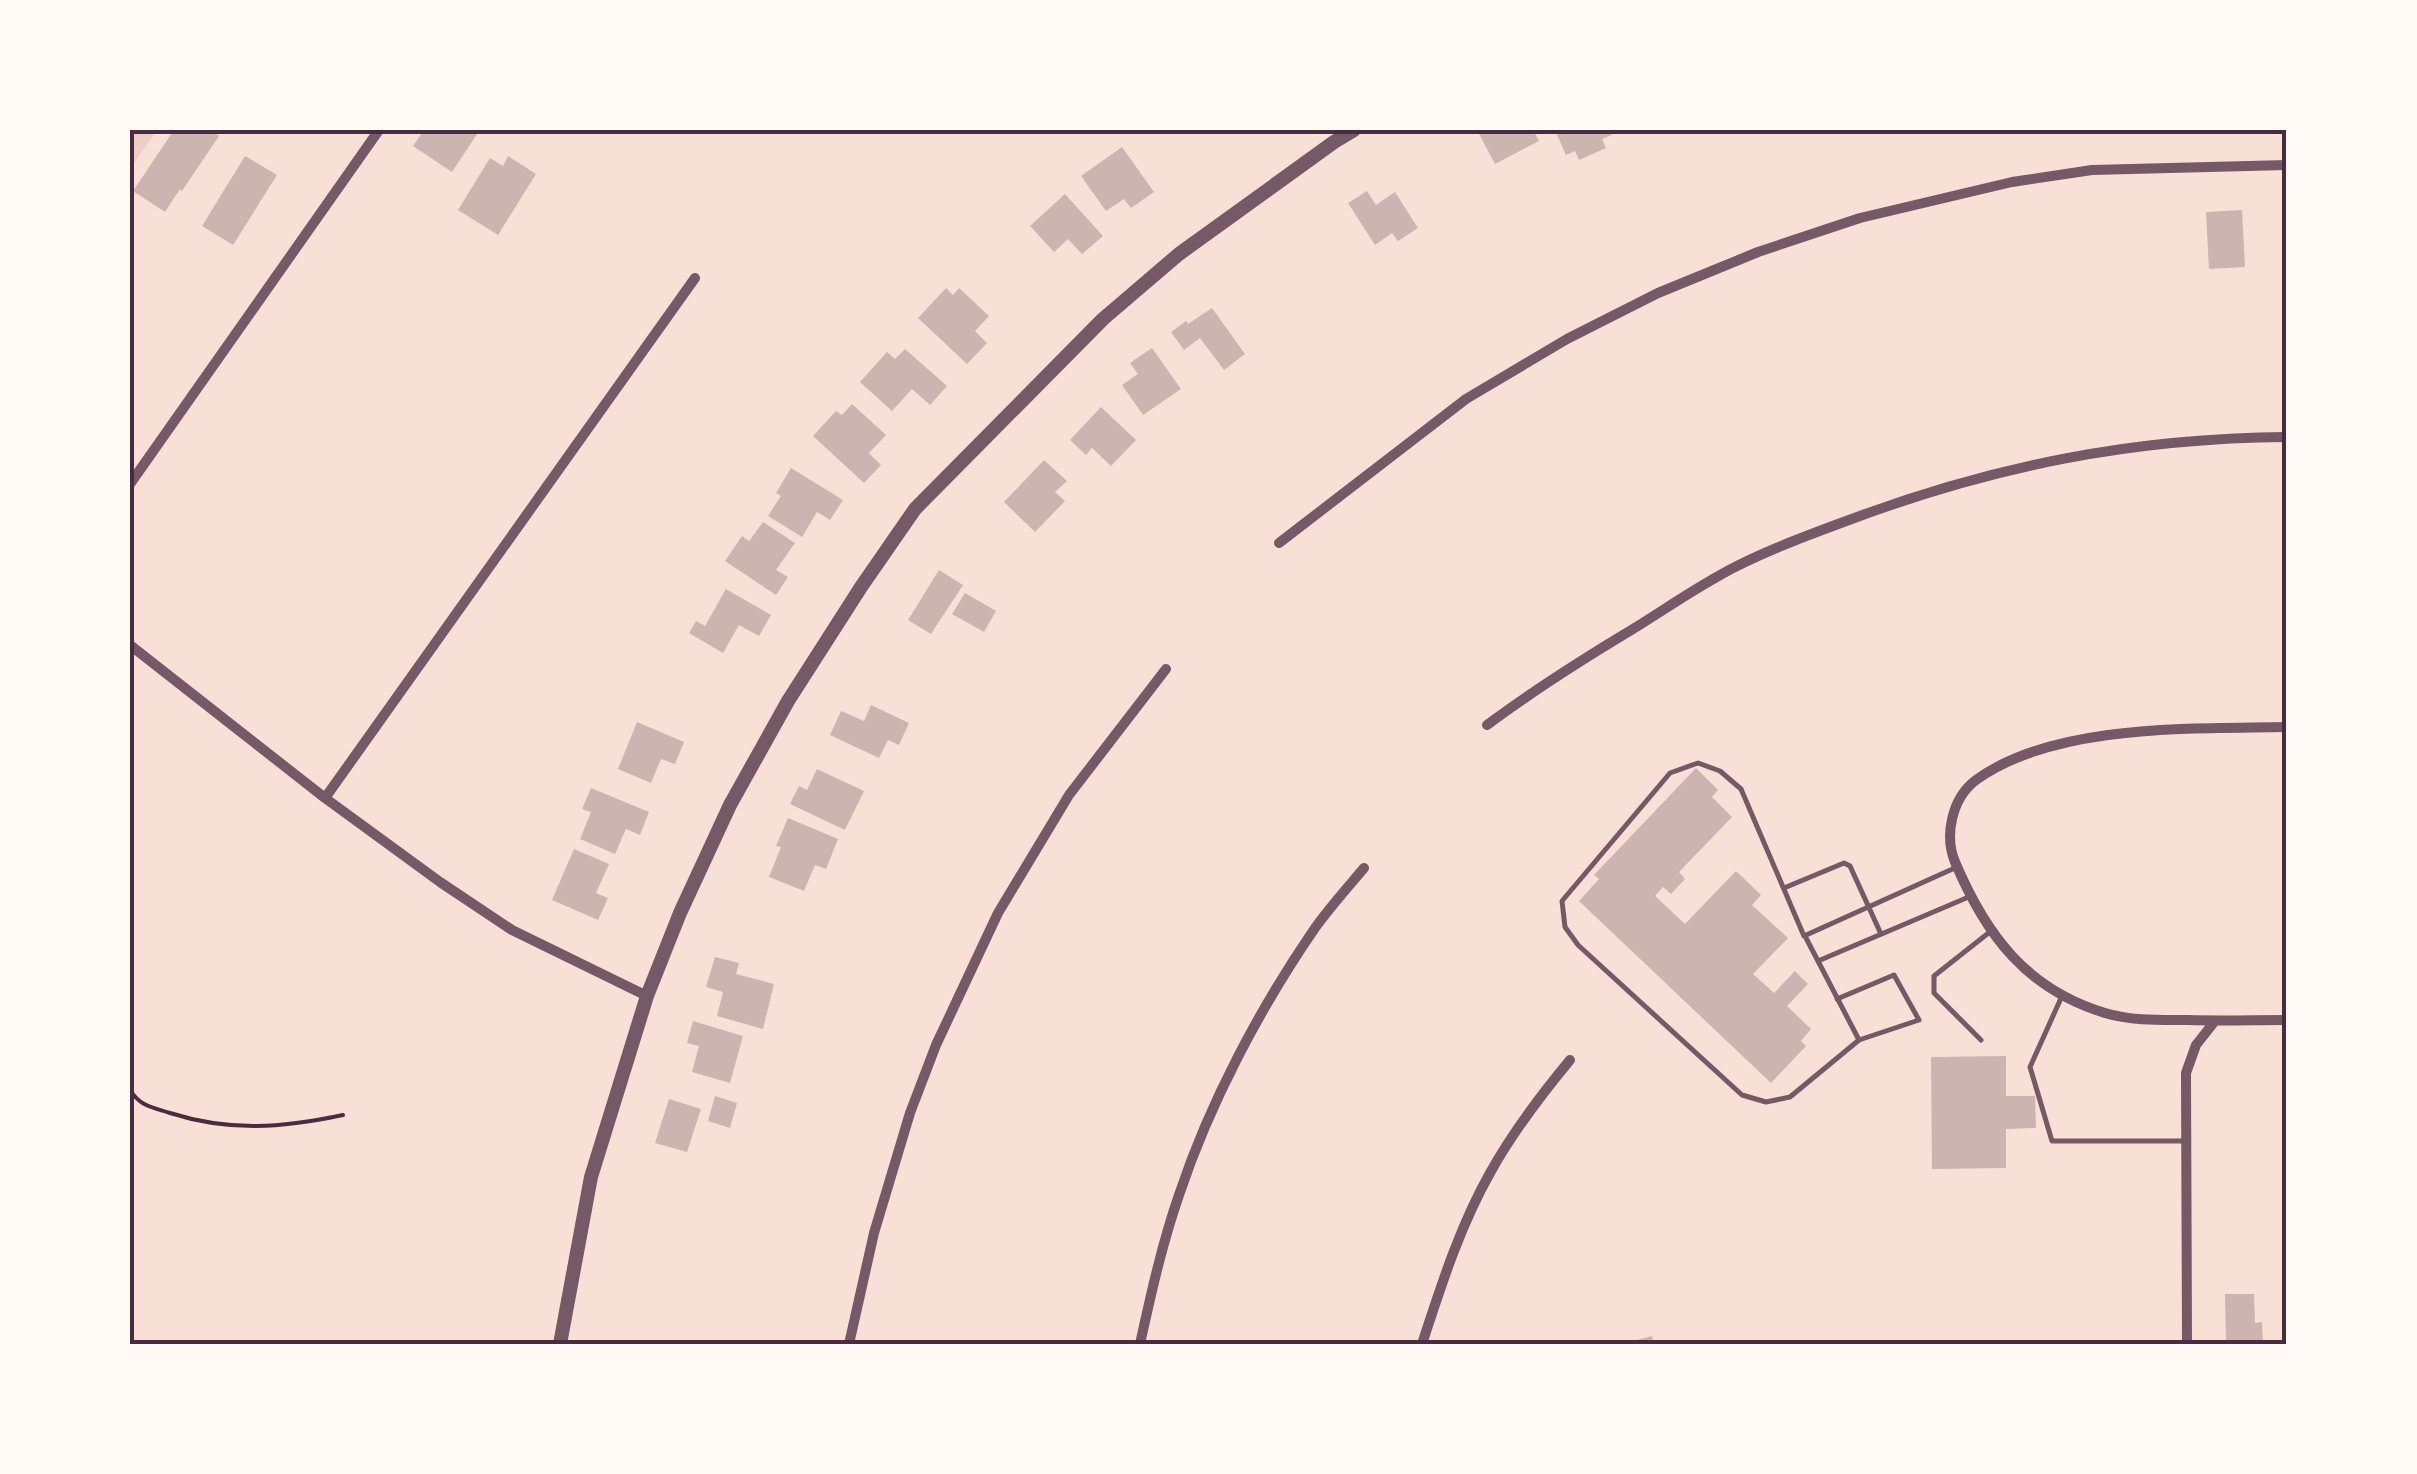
<svg xmlns="http://www.w3.org/2000/svg" width="2417" height="1474" font-family="Signika,sans-serif">
  <style>
    .green { fill: #ebcfc5 }
    .building { fill: #ccb4b1 }
    .lines { fill: none; stroke-linecap: round; stroke-linejoin: round }
    .path { stroke: #4a2c40; stroke-width: 4 }
    .service { stroke: #755966; stroke-width: 5 }
    .minor { stroke: #755966; stroke-width: 10 }
    .tertiary { stroke: #755966; stroke-width: 14 }
    .neatline { fill: none; stroke: #4a2c40; stroke-width: 4 }
  </style>
  <rect width="100%" height="100%" fill="#f7e1d7"/>
  <path class="green" d="M130,130H157L130,169Z"/>
  <path class="building" d="M174,130H210L219,136L182,191L180,189L165,212L133,191Z
    M424,130H471L477,134L452,172L413,146Z
    M1477,130H1533L1539,141L1495,164Z
    M1555,130H1610L1612,135L1602,139L1606,148L1579,160L1575,151L1566,155Z
    M1122,147L1154,192L1131,208L1124,199L1106,211L1081,176Z
    M245,156L277,175L233,245L202,226Z
    M508,156L536,174L498,235L458,210L490,158L503,166Z
    M1367,191L1376,205L1395,192L1418,228L1398,241L1392,233L1375,245L1348,203Z
    M1065,194L1103,236L1082,254L1068,239L1054,252L1030,226Z
    M2242,210L2245,267L2209,269L2206,212Z
    M946,288L953,295L959,288L989,316L975,331L987,343L967,364L918,318Z
    M1212,308L1245,354L1224,370L1200,338L1184,350L1171,332L1186,321L1188,324Z
    M1152,348L1181,389L1143,415L1122,385L1138,374L1130,363Z
    M905,349L947,386L930,405L912,389L892,411L860,382L887,352L895,359Z
    M852,404L886,435L869,453L881,465L864,483L813,436L836,411L842,415Z
    M1101,407L1136,440L1111,466L1092,448L1086,455L1070,440Z
    M1044,460L1067,481L1055,492L1065,501L1035,532L1004,502Z
    M791,468L843,500L830,520L817,512L802,537L768,516L781,496L776,493Z
    M763,522L795,543L776,570L788,577L776,595L725,561L742,536L749,541Z
    M939,570L963,585L931,634L908,620Z
    M726,589L771,615L759,636L739,625L723,653L689,633L696,621L705,626Z
    M965,593L996,611L984,632L952,614Z
    M871,705L909,723L899,745L888,740L879,758L830,735L841,711L864,721Z
    M637,722L684,742L675,764L661,759L651,783L618,769Z
    M1696,768L1718,790L1712,797L1732,817L1679,872L1685,879L1671,894L1663,887L1655,896L1685,924L1736,871L1761,895L1752,905L1788,938L1753,974L1774,993L1795,971L1808,984L1787,1006L1811,1029L1801,1041L1806,1046L1771,1083L1579,901L1599,879L1594,875Z
    M817,769L864,791L845,830L790,804L799,786L807,790Z
    M591,788L649,812L640,835L626,829L615,854L580,839L591,812L582,809Z
    M788,818L838,839L826,869L815,865L804,891L769,877L781,847L776,846Z
    M574,849L609,864L596,893L608,898L598,920L552,900Z
    M715,957L739,963L736,974L774,984L763,1029L717,1016L723,992L706,987Z
    M693,1021L743,1036L730,1083L692,1072L699,1046L687,1043Z
    M2006,1056V1096H2035L2036,1128L2006,1129V1168L1932,1169L1931,1057Z
    M715,1096L737,1103L730,1128L708,1121Z
    M669,1099L701,1109L687,1152L655,1143Z
    M2225,1294H2254L2255,1323L2262,1322L2263,1344H2226Z
    M1652,1336L1654,1344H1626V1343Z"/>
  <g class="lines">
    <path class="path" d="M130,1090C141,1107 152,1107 170,1113C230,1132 282,1128 343,1115"/>
    <path class="service" d="M1784,888L1844,863L1850,866L1881,934
      M1805,936L1859,1040
      M1818,961L1971,896
      M2062,996L2030,1067L2052,1141H2183
      M1837,999L1894,975L1919,1020L1859,1040L1790,1097L1766,1102L1742,1095L1578,945L1565,927L1562,901L1670,773L1698,763L1720,771L1741,789L1804,936L1957,867
      M1981,1040L1934,993V976L1991,931"/>
    <path class="minor" d="M130,484L379,130
      M1279,543L1466,399L1567,339L1658,293L1758,252L1860,218L2012,182L2092,170L2287,165
      M130,645L325,798L440,882L512,930L647,996
      M1487,725C1534,690 1583,659 1633,629C1667,608 1701,584 1737,566C1773,548 1811,534 1849,520C1993,466 2133,438 2287,437
      M2287,727C2193,729 2055,723 1976,780C1952,798 1944,835 1955,862C1986,935 2026,989 2105,1013C2131,1021 2161,1020 2188,1020C2221,1021 2254,1020 2287,1020
      M325,798L695,278
      M849,1344L874,1233L910,1113L936,1045L998,913L1069,795L1166,669
      M1140,1344C1151,1294 1162,1244 1179,1195C1210,1102 1260,1008 1315,928C1330,907 1348,887 1364,868
      M1422,1344C1441,1286 1460,1226 1490,1173C1512,1133 1541,1095 1570,1060
      M2187,1344L2186,1073L2196,1045L2215,1021"/>
    <path class="tertiary" d="M560,1344L591,1177L647,996L680,913L730,805L788,701L861,587L915,509L1103,319L1179,254L1334,142L1354,130"/>
  </g>
  <rect width="2417" height="1474" fill="none" stroke="#fffaf5" stroke-width="265"/>
  <rect x="132" y="132" width="2152" height="1210" class="neatline"/>
</svg>
